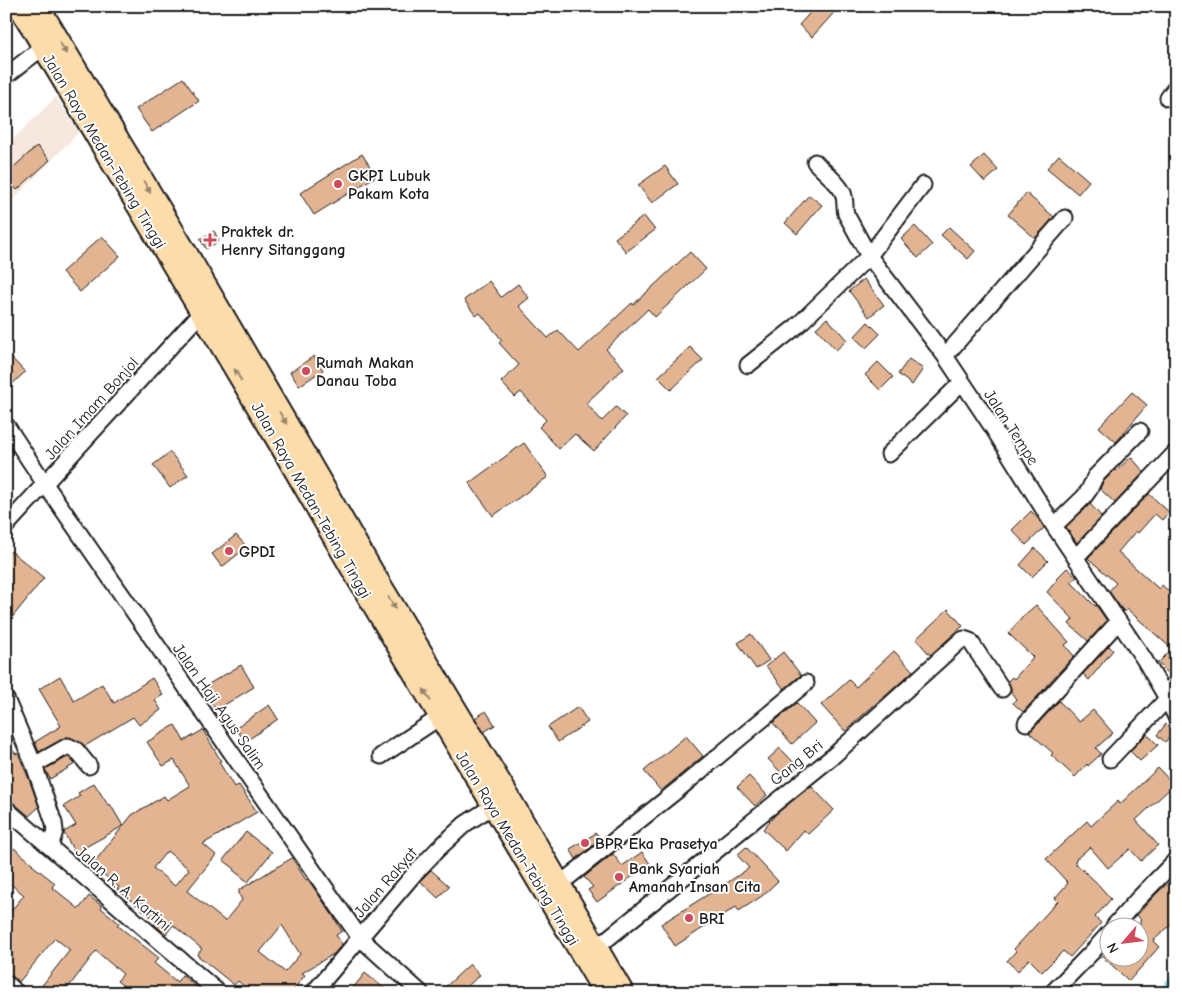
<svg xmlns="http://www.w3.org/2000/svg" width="1182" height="999" font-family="'Comic Neue',sans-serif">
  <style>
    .built { fill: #f6e8de }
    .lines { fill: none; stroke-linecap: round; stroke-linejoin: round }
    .river { stroke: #8fe1e6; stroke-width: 24 }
    .building { fill: #e2b492; stroke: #1c1c1c; fill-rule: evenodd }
    .minor-casing { stroke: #1c1c1c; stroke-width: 19 }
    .highway-casing { stroke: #1c1c1c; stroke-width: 25 }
    .minor { stroke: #fff; stroke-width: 15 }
    .highway { stroke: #fddcac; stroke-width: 21 }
    .oneway { fill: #98866b }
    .poi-dot { fill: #d1495b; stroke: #fff; stroke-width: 2 }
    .labels { text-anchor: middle; stroke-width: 4; stroke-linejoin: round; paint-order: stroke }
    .street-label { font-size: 16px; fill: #1c1c1c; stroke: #fff }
    .poi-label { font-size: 16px; font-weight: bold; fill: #1c1c1c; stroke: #fff; text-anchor: start }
  </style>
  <rect width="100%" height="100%" fill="#fff"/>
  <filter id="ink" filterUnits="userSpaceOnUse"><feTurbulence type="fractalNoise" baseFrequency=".02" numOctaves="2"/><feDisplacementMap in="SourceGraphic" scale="10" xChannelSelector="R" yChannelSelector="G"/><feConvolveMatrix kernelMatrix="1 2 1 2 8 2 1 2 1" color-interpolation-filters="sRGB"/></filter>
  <g filter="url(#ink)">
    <path class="built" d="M56,97L79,132L6,207V146Z"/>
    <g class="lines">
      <path class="river" d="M1173,993L1176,988"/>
    </g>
    <path class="building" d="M816,6H840L812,37L799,25Z
      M183,78L199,101L152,132L136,109Z
      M37,146L50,160L17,190L6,178V174Z
      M362,154L376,176L314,215L300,193Z
      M984,155L998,170L985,182L971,167Z
      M1059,155L1089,181L1078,194L1047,168Z
      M665,166L678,184L652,203L638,185Z
      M1026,193L1054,217L1035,238L1008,215Z
      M809,195L822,205L797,234L785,223Z
      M644,216L655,230L626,252L615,238Z
      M915,226L932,245L918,258L901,239Z
      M949,227L975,251L968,259L941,235Z
      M214,231L219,241L206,249L200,239Z
      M102,236L120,256L80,292L62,272Z
      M690,252L706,269L655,317L648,309L606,349L624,368L586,403L602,421L616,407L626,416L594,451L575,434L559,449L539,427L546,420L521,392L515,397L501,382L519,365L499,343L502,340L480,313L476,316L464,300L489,281L501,297L518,284L529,298L519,306L548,338L558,330L579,352L632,303L633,305Z
      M864,279L884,305L869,317L849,291Z
      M827,318L847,340L836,350L816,328Z
      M868,322L880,334L866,348L854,337Z
      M690,347L703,360L671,390L658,377Z
      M6,352L25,372L6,390Z
      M314,356L323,370L299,386L290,372Z
      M909,359L923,369L912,385L898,374Z
      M878,362L893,377L880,390L865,375Z
      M1132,392L1147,405L1126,430H1127L1116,442L1099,427Z
      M524,443L548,477L493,516L469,483Z
      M170,452L188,475L170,488L153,465Z
      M1131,457L1144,472L1115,503L1100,489L1103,482L1115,470L1116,471Z
      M1149,494L1169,512L1162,520L1155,514L1138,533L1136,531L1118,552L1159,589L1162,585L1176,598V669L1170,675L1158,663L1172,649L1127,609L1125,612L1121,608L1109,591L1116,583L1088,558Z
      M1090,504L1102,517L1077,543L1066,527Z
      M1031,511L1040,521L1044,528L1026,545L1012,530Z
      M236,535L247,547L222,567L212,554Z
      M1035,548L1048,561L1032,577L1020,565Z
      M11,551L44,578L6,625V557Z
      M1067,568L1077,577L1071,582L1095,606L1096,605L1107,621L1088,641L1069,624L1073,619L1047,592L1057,580L1056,579Z
      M1036,605L1069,642L1065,645L1074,656L1046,686V687L1023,712L1013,703L1016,699L1011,693V688L1008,681L1012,677L1014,679L1033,657L1008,633L1022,618V617Z
      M948,609L963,626L930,655L916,639Z
      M751,634L769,660L756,669L738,643Z
      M1109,646L1113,650L1089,680L1083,674Z
      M894,651L913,671L881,700V699L845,731L821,705L849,680L856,687Z
      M783,652L801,675L784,689L766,666Z
      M241,665L254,687L216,710L202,688Z
      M60,676L74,701L102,684L114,703L152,678L163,695L155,700L161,710L139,725L133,717L85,746L80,742L67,737L39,752L35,742L61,726L39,689Z
      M1059,701L1079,722L1093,710L1113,733L1096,748L1101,754L1088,766L1087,764L1075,777L1051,755L1053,753L1029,732L1033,729Z
      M797,703L815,723L792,744L773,723Z
      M269,705L278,719L245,742L236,728Z
      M578,707L588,722L558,742L548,727Z
      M486,711L495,725L484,732L475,718Z
      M1166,724L1174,732L1165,742L1157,735Z
      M175,725L184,741L203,730L221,761L219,762L234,787L239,785L257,812L203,844L216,855L187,891L225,921L242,900L239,894V890L292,858L306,880L308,879L333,916L342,931L336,935L342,944L335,953L302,973L305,975L291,993H252L238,981L234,985L197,955L202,949L173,925L166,934L154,924L156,921L117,889L119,887L92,865L132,815L164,796L167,800L190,786L174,760L163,766L147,742ZM167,851L189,869L175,886L153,868ZM282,925L300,954L285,972L260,952Z
      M1147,734L1158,745L1140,761L1130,751Z
      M686,736L703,756L661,791L644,771Z
      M6,742L16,754L18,753L29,779L39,807L29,816L6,796Z
      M780,748L798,767L786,778L768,759Z
      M68,757L75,764L50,779L45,769Z
      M1158,768L1174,785L1136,820L1158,845L1141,861L1130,849L1108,868L1090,847L1075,860L1076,861L1074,862L1096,882L1111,899L1095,917L1101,923L1070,957L1063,951L1042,972L1029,959L1018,971L1007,961L1016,951L1014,949L1058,901L1055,898L1068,883L1046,859L1087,821L1091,826L1118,801L1120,804Z
      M749,776L767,795L755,806L737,787Z
      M94,783L108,805L110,804L123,826L75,853L64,833V832L76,825L64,806L80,796L78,793Z
      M811,786L834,810L808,834L804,830L786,851L763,829L776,814Z
      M246,832L272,852L248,882L233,870L235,869L223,860Z
      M596,833L601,839L576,859L570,849Z
      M746,847L778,881L762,896L739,911L736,907L675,946L661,924L715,890V891L749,868L737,855Z
      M14,848L33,864L32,865L55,883L52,887L79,909L89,896L102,906L101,908L119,923L117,925L159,958L154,963L177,982L182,975L204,993H132L117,981L123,974L96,951L64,993H36L70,950L55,938L19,982L12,976L6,974V917L24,895L6,880V858Z
      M642,852L650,864L597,902L588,890L593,887L584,877L613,854L622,866Z
      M431,870L449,886L438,898L420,881Z
      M1176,876V920L1153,941L1159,947L1129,981L1102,956H1140V921L1141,920L1137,915L1157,893Z
      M470,964L480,975L460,993H439Z
      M365,973L390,993H349Z"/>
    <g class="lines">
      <defs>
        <path id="minor" d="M6,76L43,47
          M1168,98L1176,87
          M815,162C823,171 839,183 843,193C846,200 844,207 846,214L869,256L945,356L993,428L1054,526L1144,659L1165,695L1176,717
          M945,356L1065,218
          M748,365L797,326L869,256L923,185
          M6,425L45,484L360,938L421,993
          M889,454L962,382
          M6,526L201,313
          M1054,526L1084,497L1089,490L1095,477L1140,431
          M1076,557L1176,452
          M1165,695L1176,682
          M6,699L34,765L54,823L55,831L50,847
          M1026,723L1118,622
          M381,756L440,717
          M1110,759L1167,699
          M34,765L68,746L76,750L89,766
          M6,809L219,993
          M560,884L680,788L806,683
          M1114,926L1137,900L1176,860
          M596,948L832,757L960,641L964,639L970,641L1002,689
          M6,983L17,993
          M313,993L415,873L438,849L465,824L493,806
          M1052,993L1093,951L1110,932"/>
        <path id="highway" d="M19,6L284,451L358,579L605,993
          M38,6L194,266L298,443L372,571L504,789L623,993"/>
      </defs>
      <use href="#minor" class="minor-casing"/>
      <use href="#highway" class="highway-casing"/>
      <use href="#minor" class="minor"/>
      <use href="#highway" class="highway"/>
    </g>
    <defs><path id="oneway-solid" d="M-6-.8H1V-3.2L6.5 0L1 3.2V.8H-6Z" transform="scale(1.25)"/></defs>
    <g class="oneway">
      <use href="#oneway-solid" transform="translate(63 48) rotate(59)"/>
      <use href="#oneway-solid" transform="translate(147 187) rotate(59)"/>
      <use href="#oneway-solid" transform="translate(238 375) rotate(-121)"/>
      <use href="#oneway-solid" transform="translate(283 418) rotate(59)"/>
      <use href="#oneway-solid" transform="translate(392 603) rotate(59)"/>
      <use href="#oneway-solid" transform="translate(427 695) rotate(-121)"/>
    </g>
  </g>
  <g class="poi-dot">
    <circle cx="338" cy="184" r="5"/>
    <path d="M207.5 232.5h5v5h5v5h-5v5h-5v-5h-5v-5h5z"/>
    <circle cx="306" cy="371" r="5"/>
    <circle cx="229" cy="551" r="5"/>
    <circle cx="585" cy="843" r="5"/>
    <circle cx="619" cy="877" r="5"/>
    <circle cx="689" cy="918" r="5"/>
  </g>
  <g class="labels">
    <g class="street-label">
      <text transform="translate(105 151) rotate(59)" y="6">Jalan Raya Medan-Tebing Tinggi</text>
      <text transform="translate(91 408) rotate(-48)" y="6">Jalan Imam Bonjol</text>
      <text transform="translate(1012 427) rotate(57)" y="6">Jalan Tempe</text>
      <text transform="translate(312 500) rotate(60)" y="6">Jalan Raya Medan-Tebing Tinggi</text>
      <text transform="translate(220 706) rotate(55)" y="6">Jalan Haji Agus Salim</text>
      <text transform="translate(796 762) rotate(-39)" y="6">Gang Bri</text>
      <text transform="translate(518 848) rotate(59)" y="6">Jalan Raya Medan-Tebing Tinggi</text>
      <text transform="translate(385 882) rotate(-49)" y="6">Jalan Rakyat</text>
      <text transform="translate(124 888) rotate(41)" y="6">Jalan R. A. Kartini</text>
    </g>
    <g class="poi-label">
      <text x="348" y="181">GKPI Lubuk<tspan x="348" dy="18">Pakam Kota</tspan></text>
      <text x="221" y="237">Praktek dr.<tspan x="221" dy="18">Henry Sitanggang</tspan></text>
      <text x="316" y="368">Rumah Makan<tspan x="316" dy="18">Danau Toba</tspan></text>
      <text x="239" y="557">GPDI</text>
      <text x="595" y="849">BPR Eka Prasetya</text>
      <text x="629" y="874">Bank Syariah<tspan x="629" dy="18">Amanah Insan Cita</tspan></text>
      <text x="699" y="924">BRI</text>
    </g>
  </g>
  <rect width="1182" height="999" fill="none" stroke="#fff" stroke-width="25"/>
  <rect x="12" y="12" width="1157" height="974" fill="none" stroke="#1c1c1c" stroke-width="2" filter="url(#ink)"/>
  <g transform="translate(1124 942) rotate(242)"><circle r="24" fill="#ffffff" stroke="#a4a4a4"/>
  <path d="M0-4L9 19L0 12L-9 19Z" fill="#d1495b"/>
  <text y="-8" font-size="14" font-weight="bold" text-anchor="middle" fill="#1c1c1c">N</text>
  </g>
</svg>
